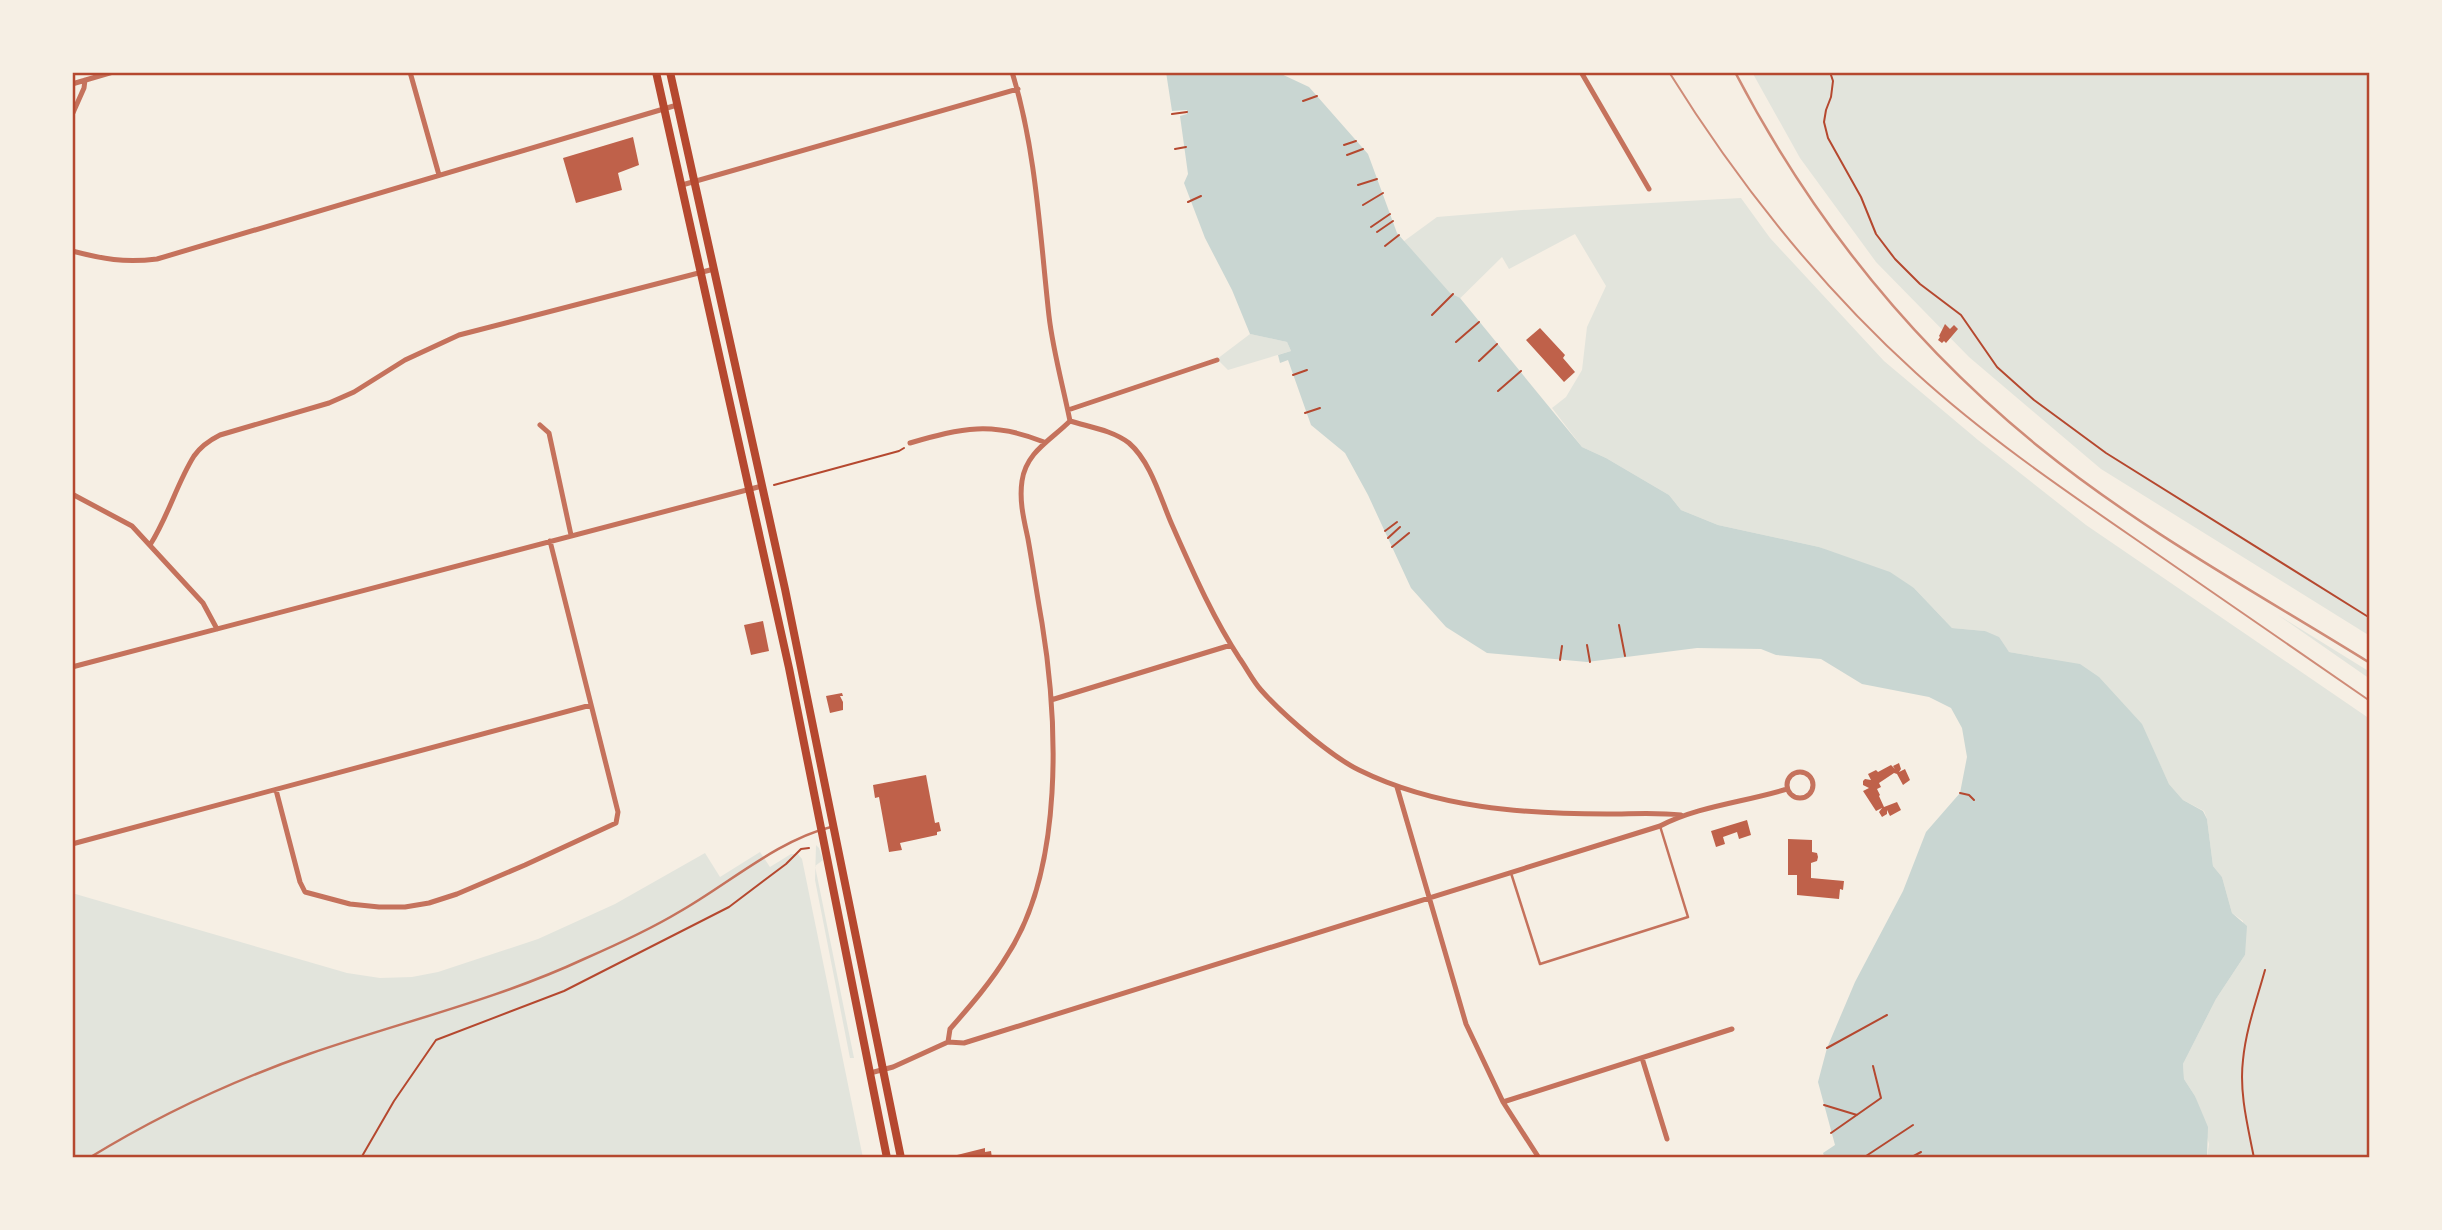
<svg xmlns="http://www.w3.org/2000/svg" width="2442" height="1230" font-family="'Public Sans',sans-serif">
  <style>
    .green { fill: #e2e4dc }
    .water { fill: #c9d6d2 }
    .building { fill: #bf614a }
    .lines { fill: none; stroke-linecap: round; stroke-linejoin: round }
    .path { stroke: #b5482f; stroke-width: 2 }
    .service { stroke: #c5725c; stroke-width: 2.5 }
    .minor { stroke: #c5725c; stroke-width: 5 }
    .primary { stroke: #b5482f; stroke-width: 8 }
    .tram { stroke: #cf8b77; stroke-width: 2 }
    .rail { stroke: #cf8b77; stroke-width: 2.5 }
    .neatline { fill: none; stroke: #b5482f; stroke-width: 2.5 }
  </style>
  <rect width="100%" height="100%" fill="#f6efe4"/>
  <path class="green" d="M1752,72H2370V636L2101,469L1969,357L1876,262L1800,158Z
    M1741,198L1770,238L1884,361L1978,440L2086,525L2370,719V1158H2207L2209,1144L2195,1096L2184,1079L2183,1064L2216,999L2245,955L2243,921L2232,913L2222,877L2213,866L2207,819L2204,811L2183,800L2169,784L2156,756L2044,658L2009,652L1985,631L1952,628L1914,588L1819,547L1718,525L1681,510L1669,495L1606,458L1582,447L1552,408L1566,397L1582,370L1587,327L1606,286L1575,234L1509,269L1502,257L1433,325L1385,255L1437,217L1522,210Z
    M1250,334L1287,342L1291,351L1228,370L1217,359Z
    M2278,615L2370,672V679Z
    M816,845L819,848L823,860L815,866L854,1058H850L815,880Z
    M760,852L770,867L791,854H798L802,859L863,1158H72V893L347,973L380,978L412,977L438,972L538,939L615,904L705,853L720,877Z"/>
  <path class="water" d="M1166,72H1277L1309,87L1368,154L1397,233L1450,293L1460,298L1582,447L1606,458L1669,495L1681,510L1718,525L1819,547L1890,572L1914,588L1952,628L1985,631L1999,637L2009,652L2080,664L2099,677L2142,724L2169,784L2183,800L2203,811L2207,819L2213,866L2222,877L2232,913L2247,926L2245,955L2216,999L2183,1064L2184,1079L2195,1096L2208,1127L2207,1158H1825L1823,1153L1835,1145L1818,1082L1827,1048L1855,982L1903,891L1926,832L1960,793L1967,757L1962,728L1951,708L1929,697L1862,684L1821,659L1776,655L1761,649L1697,648L1587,662L1487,653L1446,627L1411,588L1368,495L1345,453L1311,425L1288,360L1280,363L1278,355L1291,351L1287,342L1250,334L1232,290L1205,238L1184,183L1188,174L1180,116L1187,114V110L1172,111Z"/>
  <path class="building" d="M633,137L639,165L618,173L622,190L576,203L563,158Z
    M1945,324L1950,329L1954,325L1958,329L1946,343L1944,341L1942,343L1938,340L1940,337L1939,336Z
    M1540,328L1565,355L1563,358L1575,372L1564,382L1526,340Z
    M763,621L769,651L751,655L744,625Z
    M842,693L843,696H840L843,702V710L830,713L826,696Z
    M1899,763L1901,769L1899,772L1905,769L1910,780L1903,785L1897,774L1894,773L1879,783L1881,787L1877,789L1880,795L1879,796L1884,807L1897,802L1901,810L1890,816L1887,810V814L1882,817L1879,812L1882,808L1876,811L1863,791L1869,788L1863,785V781L1865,779L1871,780L1868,774L1876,770L1878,772L1891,765L1895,769L1893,766Z
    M926,775L935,823L939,822L941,831L937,832V835L900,843L902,850L889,852L879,797L875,798L873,785Z
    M1747,820L1751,835L1739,839L1737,832L1723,837L1725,844L1716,847L1711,831Z
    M1788,839L1812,840V852L1817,853L1818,857L1817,861L1811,863V878L1844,881L1843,890L1840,889L1839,899L1797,895V875H1788Z
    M985,1148V1152L991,1151L992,1158H945Z"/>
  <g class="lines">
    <path class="path" d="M1830,72L1833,81L1831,97L1826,110L1824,122L1828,138L1861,197L1876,234L1895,259L1920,284L1961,315L1997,367L2034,400L2106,453L2370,618
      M1303,101L1317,96
      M1172,114L1187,112
      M1344,145L1356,141
      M1175,149L1186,147
      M1347,155L1363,149
      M1358,185L1377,179
      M1188,202L1201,196
      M1363,205L1383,193
      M1371,227L1390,214
      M1377,232L1393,221
      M1385,246L1399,235
      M1432,315L1453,294
      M1456,342L1479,322
      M1479,361L1497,344
      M1293,375L1307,370
      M1498,391L1521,371
      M1305,413L1320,408
      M774,485L899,451L904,448
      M1385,531L1397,522
      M1388,538L1400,527
      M1392,547L1409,533
      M1619,625L1625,656
      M1587,645L1590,662
      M1560,660L1562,646
      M1960,793L1969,795L1974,800
      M1827,1048L1887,1015
      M1824,1105L1857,1115
      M1831,1133L1881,1098L1873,1066
      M361,1158L394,1101L436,1040L564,991L729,907L786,864L801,849L809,848
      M1863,1158L1913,1125
      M1910,1158L1921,1152
      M2254,1158C2248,1127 2239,1093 2243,1060C2246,1029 2257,999 2265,970"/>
    <path class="service" d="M1511,873L1540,964L1688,917L1660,826
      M89,1158C159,1115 232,1081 309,1054C401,1022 496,1000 584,959C616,945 649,930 679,912C727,885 778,840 831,827"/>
    <path class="minor" d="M410,72L439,175
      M1012,72C1036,149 1040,235 1049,316C1053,351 1063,386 1070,421C1089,427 1112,430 1129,443C1152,463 1161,501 1173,527C1193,572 1213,618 1240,659C1247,669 1253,681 1261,690C1276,707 1293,722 1311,737C1326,749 1342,762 1359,770C1436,808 1523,814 1607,814C1632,814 1656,812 1681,815
      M1581,72L1649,189
      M72,84L113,72
      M72,115L84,88L85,80
      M682,185L1018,89
      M72,251C103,259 124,263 157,259L677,105
      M1068,410L1217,360
      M540,425L549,433L571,535
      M910,443C962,428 992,421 1044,442
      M72,494L132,526L203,603L217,629
      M150,545C168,517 177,483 194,456C201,446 210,440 220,435L329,403L354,392L405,360L459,335L714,269
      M72,667L762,486
      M1051,700L1231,645
      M1787 785a13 13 0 1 1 26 0a13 13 0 1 1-26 0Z
      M1397,787L1466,1024L1503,1102L1539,1158
      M276,790L300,882L305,892L350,904L379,907H405L429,903L457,894L525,865L616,823L618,812L550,541
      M72,844L591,705
      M948,1042L950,1029C971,1005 992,981 1008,954C1064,867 1058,721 1042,623C1037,595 1033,567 1028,539C1024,520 1019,501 1022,481C1026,452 1051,440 1070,421
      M1642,1058L1667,1139
      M870,1073L893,1067L948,1042L964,1043L1660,826C1698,806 1745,802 1787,789
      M1503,1102L1732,1029"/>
    <path class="primary" d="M656,72L789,668L887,1158
      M670,72L785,589L901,1158"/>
    <path class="tram" d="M1669,72C1738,183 1819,285 1916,373C1983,434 2057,485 2131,536C2210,591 2290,646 2370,701"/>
    <path class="rail" d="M1735,72C1810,216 1912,344 2039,447C2141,530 2259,594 2370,663"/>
  </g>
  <rect width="2442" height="1230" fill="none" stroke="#f6efe4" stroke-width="147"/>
  <rect x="74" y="74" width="2294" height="1082" class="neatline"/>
</svg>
